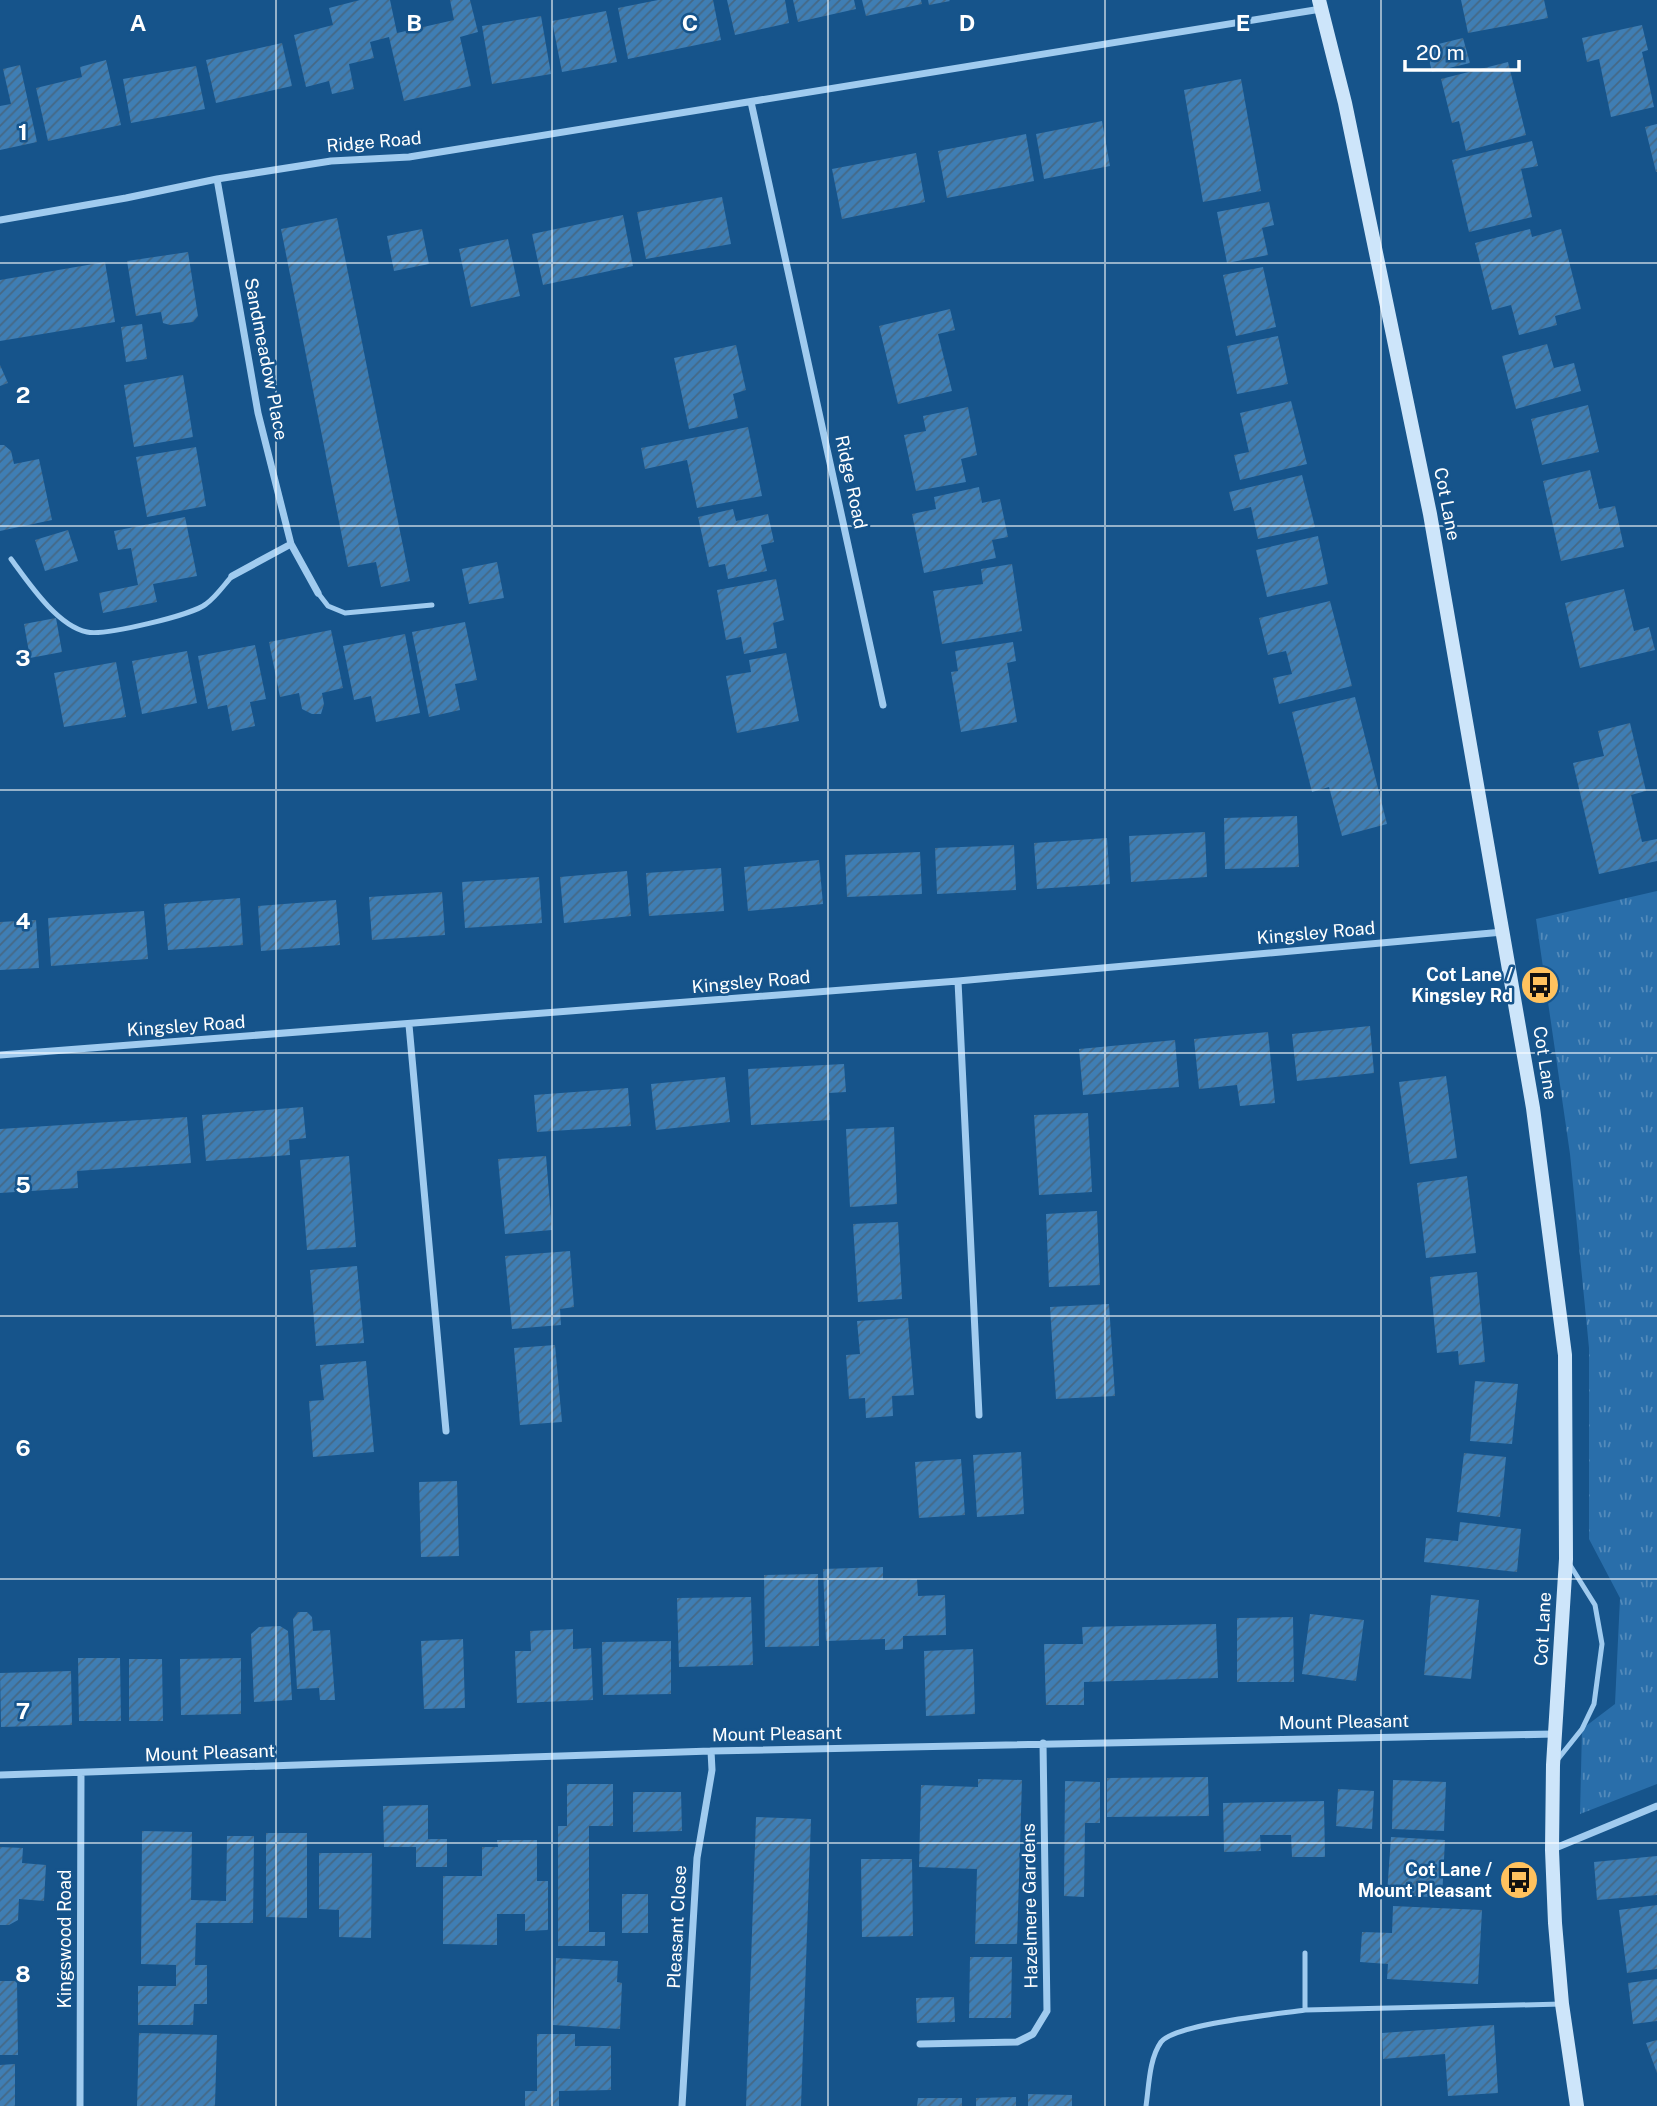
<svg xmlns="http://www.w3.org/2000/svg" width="1657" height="2106" font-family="'Public Sans',sans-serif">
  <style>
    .grass { fill: url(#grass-tufts) }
    .building { fill: url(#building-hatch) }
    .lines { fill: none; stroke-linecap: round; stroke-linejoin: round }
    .lane { stroke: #a0cbef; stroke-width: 5 }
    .street { stroke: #a0cbef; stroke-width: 7 }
    .secondary { stroke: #cde5fa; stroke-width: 14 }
    .grid { fill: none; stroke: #fff; stroke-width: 2; stroke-opacity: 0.55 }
    .labels { text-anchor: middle; stroke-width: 5; stroke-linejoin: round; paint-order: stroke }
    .street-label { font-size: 18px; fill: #fff; stroke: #16548b }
    .poi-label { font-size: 18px; font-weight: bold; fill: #fff; stroke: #16548b; text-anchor: end }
    .grid-label { font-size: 23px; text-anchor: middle; font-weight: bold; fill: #fff; stroke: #16548b; stroke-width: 5; stroke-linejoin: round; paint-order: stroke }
  </style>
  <defs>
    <pattern id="grass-tufts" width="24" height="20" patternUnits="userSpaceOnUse" patternTransform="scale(1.75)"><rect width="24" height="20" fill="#296eaa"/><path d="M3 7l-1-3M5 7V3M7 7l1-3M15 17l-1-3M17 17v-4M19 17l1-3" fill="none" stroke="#548bbb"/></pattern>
    <pattern id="building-hatch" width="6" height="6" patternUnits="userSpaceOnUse" patternTransform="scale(1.75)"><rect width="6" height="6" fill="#3f7eb4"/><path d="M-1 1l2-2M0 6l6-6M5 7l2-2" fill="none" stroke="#456885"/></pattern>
  </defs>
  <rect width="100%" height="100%" fill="#16548b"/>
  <path class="grass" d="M1657,891V1784L1580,1814L1582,1729L1615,1704L1620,1598L1589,1539V1348L1570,1154L1536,919Z"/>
  <path class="building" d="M360,0H390L397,33L454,20L450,0H470L478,32L460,37L471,86L404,101L389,37L370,42L374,58L349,64L354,89L332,94L329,81L306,87L294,35L333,25L329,8Z
    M658,0H713L721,40L628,59L618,8Z
    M727,0H785L789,23L735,35Z
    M793,0H854L856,9L798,22Z
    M862,0H921L922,4L866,16Z
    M928,0H949L950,1L929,5Z
    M1461,0H1544L1548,18L1468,33Z
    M606,11L617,62L562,72L552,21Z
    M541,16L551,74L492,84L482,26Z
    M1642,25L1648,50L1642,52L1654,107L1611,117L1599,59L1587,62L1582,38Z
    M1463,38L1470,63L1432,72L1426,47Z
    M282,43L292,86L216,103L206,60Z
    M106,60L121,125L48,141L36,88L82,77L80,67Z
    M1508,62L1526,135L1466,151L1459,121L1452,123L1441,79Z
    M20,65L37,142L0,150V106L11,104L3,69Z
    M196,66L205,109L131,123L123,79Z
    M1241,79L1261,191L1203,202L1184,90Z
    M1102,121L1110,166L1044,179L1036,134Z
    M1657,124V172H1656L1645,127Z
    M1026,134L1034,181L947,198L938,151Z
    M1532,141L1538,166L1521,169L1532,217L1469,232L1452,160Z
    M916,153L925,202L842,219L832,169Z
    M722,197L731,244L646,259L637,212Z
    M1269,202L1274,225L1262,228L1268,255L1227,263L1217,212Z
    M623,215L633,266L543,285L532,234Z
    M337,218L410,581L381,587L376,562L348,567L281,229Z
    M422,229L429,264L394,271L387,236Z
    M1530,229L1532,237L1561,229L1581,309L1555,316L1557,325L1519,335L1511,305L1492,310L1475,243Z
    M508,239L520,296L471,307L459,249Z
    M188,252L198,316L193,322L170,325L163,323L161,312L136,316L127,261Z
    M105,262L115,322L0,341V280Z
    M1263,267L1276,327L1236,336L1223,275Z
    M950,309L955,330L938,334L952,391L898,404L879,326Z
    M142,324L147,359L126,362L121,327Z
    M1278,336L1288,384L1237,394L1227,346Z
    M1547,344L1554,368L1574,363L1581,391L1516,409L1502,356Z
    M736,345L746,390L733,394L738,418L689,429L674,358Z
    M0,365L8,383L0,386Z
    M183,375L193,437L134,447L124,385Z
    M1291,401L1307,464L1240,480L1234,455L1249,452L1240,413Z
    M1588,405L1599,452L1542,465L1531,419Z
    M968,407L977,455L961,459L966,482L916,491L904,435L926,431L923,416Z
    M748,427L762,496L697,508L687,460L645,469L641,448Z
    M0,445H4L11,451L14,464L39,459L52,520L0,531Z
    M196,447L206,506L147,517L136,457Z
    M1590,470L1599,509L1615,506L1624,547L1561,561L1543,481Z
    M1302,475L1315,527L1258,539L1251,507L1234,511L1229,492Z
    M979,487L982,503L1000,499L1008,537L992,540L996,558L924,573L912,514L936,509L934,497Z
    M733,509L736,521L768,514L774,542L761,545L767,571L728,579L725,564L709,567L698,517Z
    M185,517L197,576L153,584L157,602L103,613L99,593L138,585L131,548L118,550L114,531Z
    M68,530L78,561L45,571L35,540Z
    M1318,536L1328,584L1267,597L1256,550Z
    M497,562L504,598L469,604L462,569Z
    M1012,564L1022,631L942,644L933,591L983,584L981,569Z
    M776,579L784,620L773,623L777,648L744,654L741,637L726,640L717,590Z
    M1624,589L1634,631L1649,627L1655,650L1580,668L1565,603Z
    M1330,601L1352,686L1279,704L1273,678L1292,674L1286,651L1268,655L1259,618Z
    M56,618L62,652L30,658L24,624Z
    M465,622L477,680L455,684L460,710L429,717L412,632Z
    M331,630L343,688L322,693L324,704L321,714H312L302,709L299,693L280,697L269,642Z
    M405,634L420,713L376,722L371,696L354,700L343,646Z
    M1013,642L1016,661L1007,663L1017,722L961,732L951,672L958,671L955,651Z
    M255,645L266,699L250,702L255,726L232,731L227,705L208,709L198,656Z
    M187,651L197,703L142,714L132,661Z
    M786,653L799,721L737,733L726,676L751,672L749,660Z
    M116,662L126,717L64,727L54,673Z
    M1355,697L1387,824L1342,836L1329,787L1312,792L1292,712Z
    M1630,723L1646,791L1631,795L1642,842L1657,839V861L1599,874L1573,763L1604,756L1598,731Z
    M1297,816L1299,867L1225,869L1224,818Z
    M1205,832L1207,877L1131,882L1129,836Z
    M1107,838L1110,884L1037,889L1034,843Z
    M1014,845L1016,890L937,894L935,848Z
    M920,852L922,894L847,897L845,855Z
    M819,860L823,904L748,911L744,867Z
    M721,868L724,911L649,916L646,873Z
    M627,871L631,916L564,923L560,877Z
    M539,877L542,923L465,928L462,882Z
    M442,892L445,935L372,940L369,897Z
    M240,898L243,945L168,950L164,904Z
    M336,900L340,945L261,951L258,906Z
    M144,911L148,959L51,966L48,918Z
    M36,920L39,968L0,970V922Z
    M1370,1026L1374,1073L1297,1081L1292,1034Z
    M1268,1032L1275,1103L1240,1106L1237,1085L1199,1089L1194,1039Z
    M1175,1040L1179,1087L1083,1095L1079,1049Z
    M844,1064L846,1092L829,1093L830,1120L751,1125L748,1069Z
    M1446,1076L1457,1158L1410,1164L1399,1082Z
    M725,1077L730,1122L656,1130L651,1084Z
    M628,1088L631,1126L537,1132L534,1095Z
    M303,1107L306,1138L289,1140L290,1155L206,1161L202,1115Z
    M1088,1113L1092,1192L1039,1195L1034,1115Z
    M187,1117L191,1163L77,1171L78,1188L0,1193V1129Z
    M894,1127L897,1204L850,1207L846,1129Z
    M349,1156L356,1247L307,1250L300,1160Z
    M546,1156L552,1230L505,1234L498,1159Z
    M1467,1176L1476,1253L1426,1258L1417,1183Z
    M1097,1211L1100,1285L1049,1287L1046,1214Z
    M898,1222L902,1299L858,1302L853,1224Z
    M570,1251L574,1307L560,1309L561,1325L512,1329L505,1256Z
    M357,1266L364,1343L316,1346L310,1270Z
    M1477,1272L1485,1362L1459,1365L1458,1351L1437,1353L1430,1277Z
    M1109,1304L1115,1396L1056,1399L1050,1307Z
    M908,1318L914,1395L892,1396L893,1416L866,1418L865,1398L849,1399L846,1355L860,1354L857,1321Z
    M555,1345L562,1422L520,1425L514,1348Z
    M366,1361L374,1452L313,1457L309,1401L324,1400L320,1365Z
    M1475,1381L1518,1384L1512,1444L1470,1441Z
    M1021,1452L1024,1514L977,1517L973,1455Z
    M1464,1453L1506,1457L1500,1517L1457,1512Z
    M961,1459L965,1515L919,1518L915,1462Z
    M457,1481L459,1556L421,1557L419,1482Z
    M1460,1522L1521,1529L1517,1572L1424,1562L1426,1538L1458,1541Z
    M883,1567V1580L917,1579L918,1596L945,1595L946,1635L903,1636V1649L885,1650V1639L826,1641L823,1569Z
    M818,1574L819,1646L765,1647L764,1575Z
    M1431,1595L1479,1600L1471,1679L1424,1675Z
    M751,1597L753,1665L679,1667L677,1598Z
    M298,1612H307L312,1617L313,1631L330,1630L335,1700H320L319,1688L297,1689L293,1619Z
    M1310,1614L1364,1620L1356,1681L1302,1674Z
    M1293,1617L1294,1682H1237V1618Z
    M1216,1624L1218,1678L1084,1682V1705H1046L1044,1644H1083L1082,1627Z
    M280,1626L288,1631L292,1700L254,1702L251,1634L259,1627Z
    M573,1629V1649L591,1648L593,1700L517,1703L515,1651H531L530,1631Z
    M463,1639L465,1708L424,1709L421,1641Z
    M671,1641V1694L603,1695L602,1642Z
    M973,1649L975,1714L926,1716L924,1651Z
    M78,1658H120L121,1721H79Z
    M241,1658V1714L181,1715L180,1659Z
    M129,1659H162L163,1721H129Z
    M71,1671L72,1725L1,1727L0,1673Z
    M1208,1777L1209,1816L1107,1817V1778Z
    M978,1779L1022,1780L1017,1944H975L977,1869L919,1867L921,1785L978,1787Z
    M1393,1780L1446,1782L1444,1831L1392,1829Z
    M1065,1781L1100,1782V1823H1085L1084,1897L1064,1896Z
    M567,1784H613V1826H589V1932H605V1946H558V1826H567Z
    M1338,1789L1374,1791L1372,1829L1336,1826Z
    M633,1792H681L682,1831L633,1832Z
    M1324,1801L1325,1857H1292L1291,1835H1260L1261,1851L1224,1852L1223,1803Z
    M428,1805V1839H447V1867H416V1847H384L383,1806Z
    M756,1817L811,1819L801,2106H746Z
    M142,1831L192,1832L191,1900L226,1901L227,1836H254L253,1923H196L195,1965H207V2004H194L193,2025H138V1986H176V1965L141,1964Z
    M266,1833H307V1918L266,1917Z
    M1391,1837L1445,1840L1442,1898L1387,1894Z
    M497,1840H537V1881H548V1930L525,1931V1914H497V1945L443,1944V1876H482V1847H498Z
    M0,1847L23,1848L22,1863L46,1865L44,1901L19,1899L18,1920L9,1925H0Z
    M319,1853H372L371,1938L339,1937V1910L319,1909Z
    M1657,1856V1895L1597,1900L1594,1862Z
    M861,1859H912L913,1936L862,1937Z
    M622,1894H648V1933H622Z
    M1657,1905V1969L1627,1973L1619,1910Z
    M1393,1906L1482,1910L1478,1984L1387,1979L1388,1964L1360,1962L1362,1932L1392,1933Z
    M970,1957H1012L1011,2018H969Z
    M556,1958L618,1961L617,1982L622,1983L620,2029L553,2025Z
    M1657,1979V2021L1633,2024L1628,1983Z
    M0,1981H17L18,2055H0Z
    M954,1997L955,2022L917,2023L916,1998Z
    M1494,2025L1498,2093L1448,2096L1445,2054L1383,2059L1382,2033Z
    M139,2033L217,2035L215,2106H137Z
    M537,2034H575V2046H611V2090L559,2091V2106H525V2091H537Z
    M1657,2040V2073L1646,2043Z
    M15,2064V2106H0V2065Z
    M1028,2094L1072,2095V2106H1028Z
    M1016,2097V2106H976V2098Z
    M918,2098H962V2106H917Z"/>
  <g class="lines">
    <path class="lane" d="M11,559C28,582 57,626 87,632C104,636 193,615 206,604C216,597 224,585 232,576
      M318,593L328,606L345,613L432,605
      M1558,1759L1582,1729L1594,1704L1602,1644L1595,1605L1570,1565
      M1305,1953V2010L1562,2004
      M1146,2106C1149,2086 1149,2059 1161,2042C1175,2024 1279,2014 1305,2010"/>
    <path class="street" d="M751,102L883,705
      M217,179L258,413L291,544L318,593
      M0,220L126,198L217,179L331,161L409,157L1321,9
      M232,576L291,544
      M958,981L979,1415
      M409,1025L446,1431
      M0,1055L958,981L1503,932
      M0,1775L711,1751L1555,1734
      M1553,1849L1657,1806
      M920,2044L1017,2042L1033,2034L1047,2011L1043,1743
      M80,2106L81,1773
      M682,2106L697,1858L712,1770L711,1751"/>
    <path class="secondary" d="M1319,0L1345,103L1430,514L1533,1108L1565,1355L1566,1559L1553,1765L1552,1850L1555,1923L1562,2004L1577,2106"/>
  </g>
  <path class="grid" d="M276,0V2106M552,0V2106M828,0V2106M1105,0V2106M1381,0V2106M0,263H1657M0,526H1657M0,790H1657M0,1053H1657M0,1316H1657M0,1579H1657M0,1843H1657"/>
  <defs>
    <symbol id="bus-disc" viewBox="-11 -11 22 22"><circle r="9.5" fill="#ffc25e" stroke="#16548b"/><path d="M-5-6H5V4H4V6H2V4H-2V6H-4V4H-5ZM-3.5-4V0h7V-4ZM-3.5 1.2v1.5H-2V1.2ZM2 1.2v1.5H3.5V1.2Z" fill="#111"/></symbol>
  </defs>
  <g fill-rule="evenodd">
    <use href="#bus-disc" x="1518" y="963" width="44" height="44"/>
    <use href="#bus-disc" x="1497" y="1858" width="44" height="44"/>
  </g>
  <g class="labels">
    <g class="street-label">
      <text transform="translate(374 142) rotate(-5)" y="6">Ridge Road</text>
      <text transform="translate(266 359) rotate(79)" y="6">Sandmeadow Place</text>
      <text transform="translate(851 482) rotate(78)" y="6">Ridge Road</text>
      <text transform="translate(1447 504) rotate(79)" y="6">Cot Lane</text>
      <text transform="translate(1316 933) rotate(-5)" y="6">Kingsley Road</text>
      <text transform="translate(751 982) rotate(-5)" y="6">Kingsley Road</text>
      <text transform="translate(186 1026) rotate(-4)" y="6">Kingsley Road</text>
      <text transform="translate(1545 1063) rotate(81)" y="6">Cot Lane</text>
      <text transform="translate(1543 1629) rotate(-87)" y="6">Cot Lane</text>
      <text transform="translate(1344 1722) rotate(-1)" y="6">Mount Pleasant</text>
      <text transform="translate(777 1734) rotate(-1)" y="6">Mount Pleasant</text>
      <text transform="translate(210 1753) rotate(-2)" y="6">Mount Pleasant</text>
      <text transform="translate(1030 1906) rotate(-91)" y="6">Hazelmere Gardens</text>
      <text transform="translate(677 1927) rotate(-87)" y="6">Pleasant Close</text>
      <text transform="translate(65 1939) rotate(-90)" y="6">Kingswood Road</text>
    </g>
    <g class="poi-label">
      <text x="1513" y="981">Cot Lane /<tspan x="1513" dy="21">Kingsley Rd</tspan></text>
      <text x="1492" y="1876">Cot Lane /<tspan x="1492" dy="21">Mount Pleasant</tspan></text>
    </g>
  </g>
  <g class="grid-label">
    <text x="138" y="31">A</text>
    <text x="414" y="31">B</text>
    <text x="690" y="31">C</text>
    <text x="967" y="31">D</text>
    <text x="1243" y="31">E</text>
    <text x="23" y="140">1</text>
    <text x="23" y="403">2</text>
    <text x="23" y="666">3</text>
    <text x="23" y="929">4</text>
    <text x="23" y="1193">5</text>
    <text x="23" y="1456">6</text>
    <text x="23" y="1719">7</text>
    <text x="23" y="1982">8</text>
  </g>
  <path d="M1405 60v10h114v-10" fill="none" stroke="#ffffff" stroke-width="3.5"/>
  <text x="1416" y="60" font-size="21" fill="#ffffff" stroke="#16548b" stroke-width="5" paint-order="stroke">20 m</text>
</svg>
